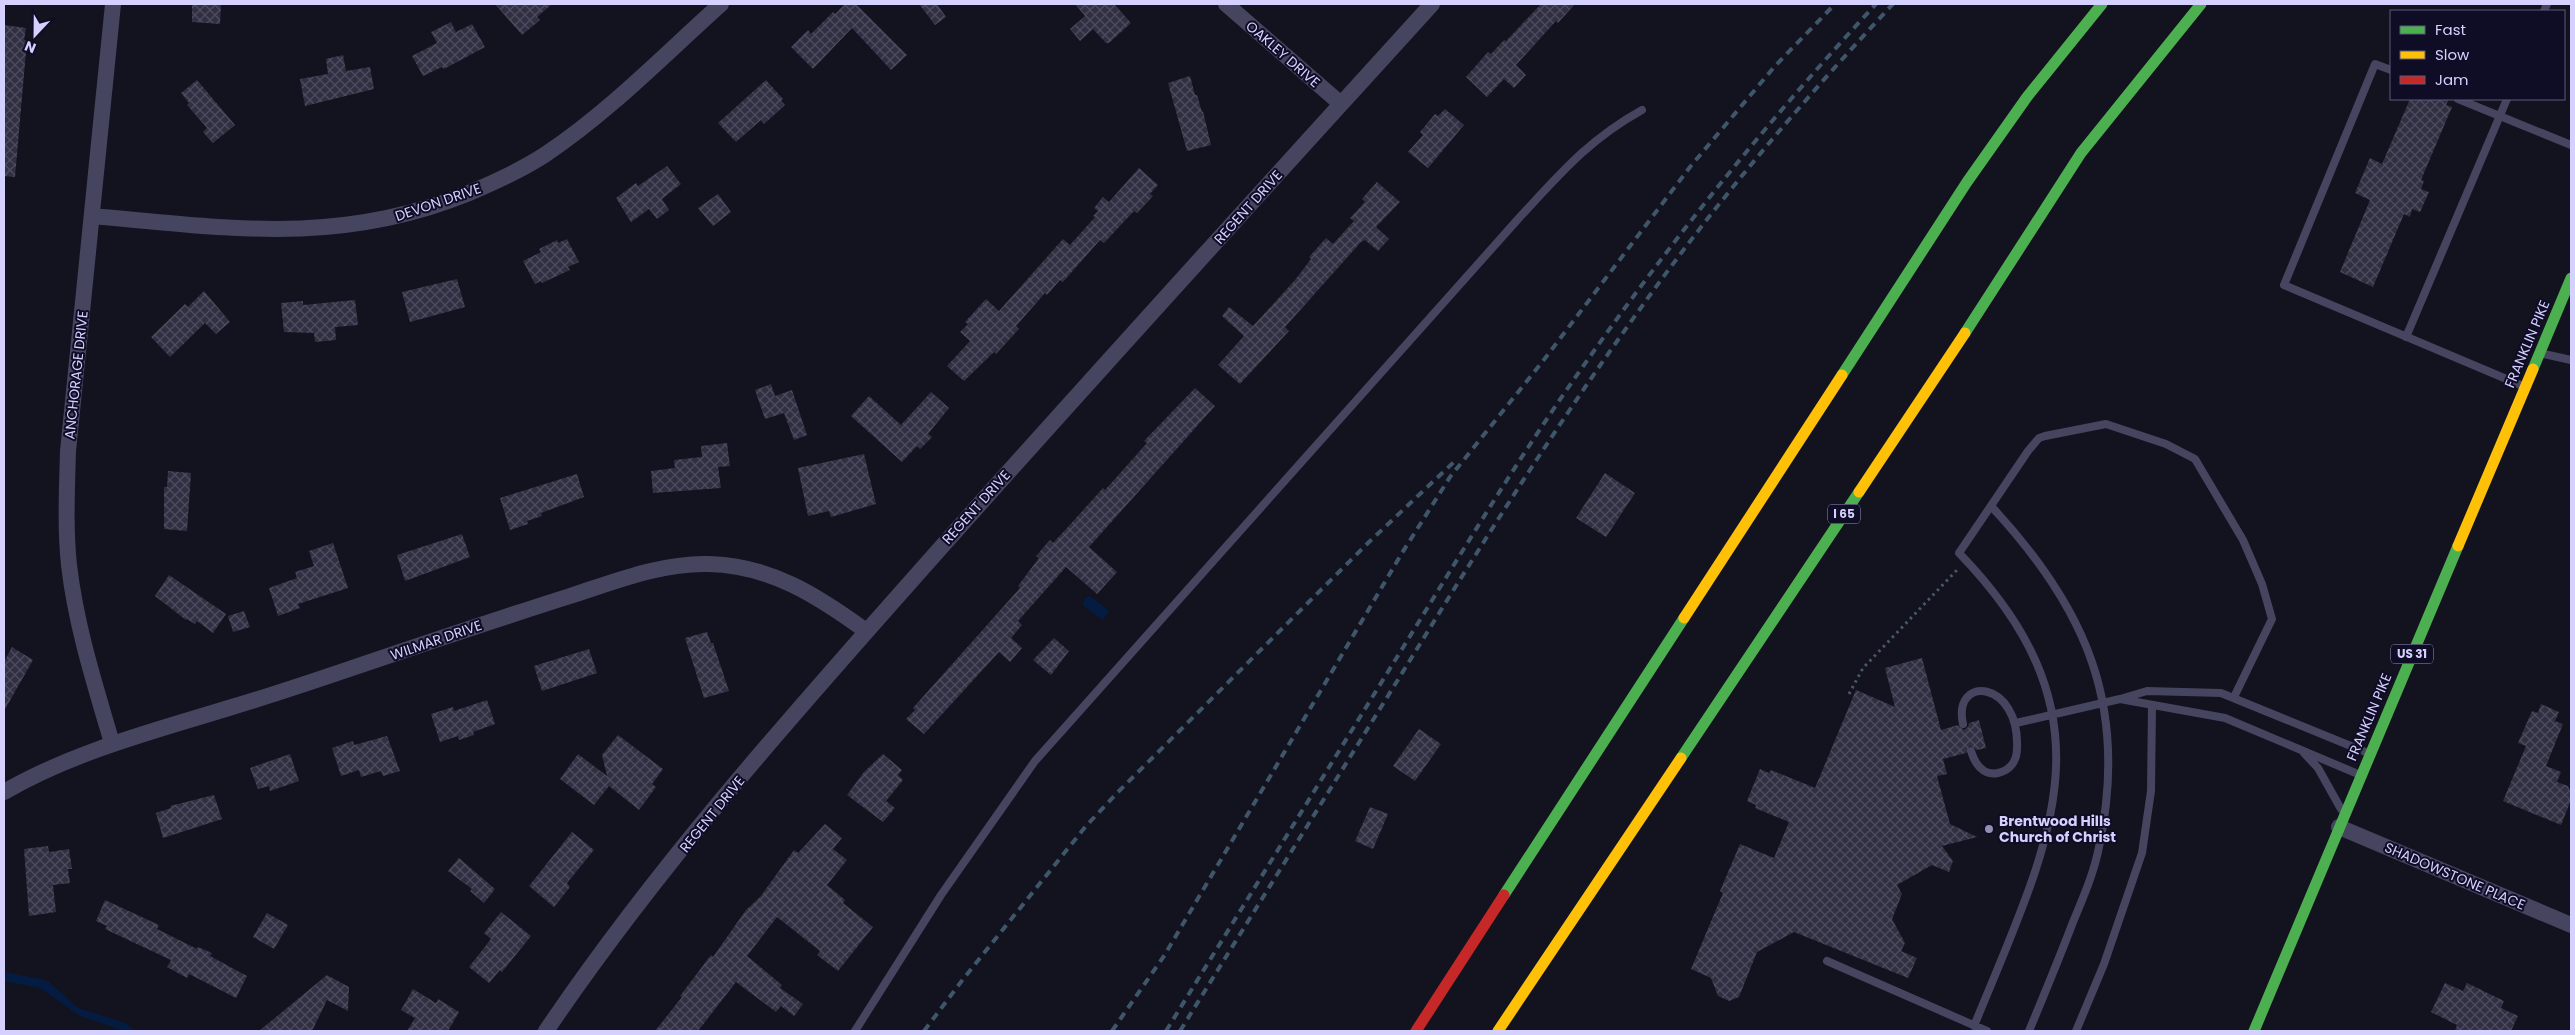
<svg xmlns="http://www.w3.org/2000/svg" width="2575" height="1035" font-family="Poppins,sans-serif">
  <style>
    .water { fill: #051c42 }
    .building { fill: url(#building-cross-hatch) }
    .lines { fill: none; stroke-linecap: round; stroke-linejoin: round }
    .path { stroke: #475969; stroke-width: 3; stroke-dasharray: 2.5 4; stroke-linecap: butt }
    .lane { stroke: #454560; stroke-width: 8 }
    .street { stroke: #454560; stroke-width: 16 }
    .fast { stroke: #4caf50; stroke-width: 11 }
    .slow { stroke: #ffc107; stroke-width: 11 }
    .jam { stroke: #c62828; stroke-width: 11 }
    .rail { stroke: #3f566a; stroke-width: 4; stroke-dasharray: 8 6; stroke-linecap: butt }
    .poi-dot { fill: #908eb1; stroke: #0f0c25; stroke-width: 2 }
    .labels { text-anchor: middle; stroke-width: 4; stroke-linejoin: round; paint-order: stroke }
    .shield { fill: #0f0c25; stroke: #9995be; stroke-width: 1 }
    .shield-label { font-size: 12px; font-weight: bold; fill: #d4d0ff }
    .street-label { font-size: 14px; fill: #d4d0ff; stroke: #0f0c25 }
    .poi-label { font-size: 14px; font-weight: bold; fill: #d4d0ff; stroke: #0f0c25; text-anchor: start }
  </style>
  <defs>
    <pattern id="building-cross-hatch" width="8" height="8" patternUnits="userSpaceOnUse" patternTransform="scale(1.25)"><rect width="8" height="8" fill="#312f42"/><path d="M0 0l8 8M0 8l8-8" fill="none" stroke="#4e4c5e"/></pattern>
  </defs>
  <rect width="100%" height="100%" fill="#13121f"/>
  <path class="water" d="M1090,596L1109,611L1103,620L1083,605L1085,598Z
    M4,972L41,979L49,982L78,1008L125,1023L136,1031H125L80,1016L40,988L4,981Z"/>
  <path class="building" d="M192,4H221L220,24L192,22Z
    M495,4H552L537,17L540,20L522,35Z
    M845,4H856L907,55L891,70L852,28L813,69L791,47L808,30L811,34L833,12L835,14Z
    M919,4H937L946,17L935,25Z
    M1075,4H1114L1131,23L1109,43H1106L1093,29L1080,41L1070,29L1085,16Z
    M1541,4H1575L1558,23L1556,21L1516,65L1526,75L1514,88L1504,79L1487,97L1466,77L1488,52L1491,54L1504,40L1506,41Z
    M451,22L456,32L472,24L485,47L444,69L442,67L423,76L412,56L437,43L431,32Z
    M4,25L26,28L24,40H27L15,177L4,176Z
    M343,55L346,71L370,67L374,89L305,106L300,79L328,74L326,59Z
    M1190,76L1195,95H1197L1202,112L1203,111L1211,145L1187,151L1168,83Z
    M197,80L235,125L213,143L203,132L207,128L187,105L189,103L181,93Z
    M766,80L783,99L781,101L785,105L764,124L761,120L736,142L718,123Z
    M2410,99H2449L2446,105L2452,107L2421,180L2424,181L2421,189L2429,192L2420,212L2412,209L2410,217L2404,214L2373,287L2340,272L2370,200L2355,193L2370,158L2382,164Z
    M1445,109L1464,125L1428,168L1408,152L1423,135L1420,132L1435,114L1438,116Z
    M667,166L681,184L662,199L669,210L657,219L649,209L631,222L616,198L636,183L638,186Z
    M1139,168L1158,185L1150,194L1153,196L1137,213L1134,211L1104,243L1100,240L1063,282L1060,280L1047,295L1045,293L1016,326L1019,329L996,354L994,352L964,381L947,366L970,341L960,332L968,324L965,322L986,299L999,311L1063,239L1070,245L1095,217L1093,216L1098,211L1094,208L1103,197L1109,202Z
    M1377,182L1400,202L1376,227L1389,239L1378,251L1365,240L1361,242L1285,327L1289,331L1240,384L1218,365L1244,336L1222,316L1229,307L1253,326L1295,280L1311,259L1309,257L1326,238L1333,244L1354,221L1350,218L1365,202L1362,199Z
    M718,194L731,212L713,226L698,208Z
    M567,239L579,262L568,267L570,270L542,283L541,281L535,284L523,261L541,252L539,249L557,240L558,243Z
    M457,279L465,307L410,322L402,292Z
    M204,291L230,322L216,334L205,323L170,357L151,337L185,304L188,307Z
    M355,300L358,325L335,327L336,340L315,342L314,333L284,332L281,303L303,301V305Z
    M771,384L775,396L792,390L807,435L794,440L784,413L765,419L755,390Z
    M1195,388L1215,406L1089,547L1117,572L1097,594L1066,567L1018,621L1022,625L1011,638L1022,648L1010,662L999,652L924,734L906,719L915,710L913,708L1020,588L1018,586L1039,558L1036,556L1050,540L1053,543L1067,528L1103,488L1105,490L1147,443L1144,441Z
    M931,392L949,408L928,434L932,437L920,449L917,446L902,462L851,416L869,396L901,425Z
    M727,443L730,466L718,467L721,488L653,493L651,471L675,468L674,460L702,457L701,446Z
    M864,454L876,504L831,517L829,511L808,516L798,468Z
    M168,471L191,473L187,531L164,529V487H167Z
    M1605,473L1635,493L1606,537L1576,518Z
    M577,474L584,497L541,513L542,516L527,521L528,524L510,530L500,498Z
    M462,534L470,557L405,581L397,555Z
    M333,543L348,588L298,604L300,608L278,616L269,588L297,578L295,572L314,566L309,551Z
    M169,575L226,614L213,633L197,621L195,624L187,619L186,620L155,596Z
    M244,611L250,627L233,632L228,616Z
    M707,632L711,643H713L729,691L704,698L685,638Z
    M1054,638L1069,651L1051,675L1033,660Z
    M12,647L33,660L4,711V662Z
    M589,649L597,673L542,691L534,666Z
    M1922,658L1941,730L1958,725L1964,730L1968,727L1969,723L1979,720L1986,748L1977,750L1970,746L1966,753L1943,759L1947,774L1937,776L1950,824L1977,837L1942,846L1953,861L1949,872L1932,865L1897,885L1902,894L1892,919L1905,943L1901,951L1917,958L1908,978L1794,932L1757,952L1739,997L1729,1001L1718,996L1711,978L1691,969L1723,893L1720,891L1740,844L1774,858L1789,822L1755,808L1756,805L1747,801L1760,769L1769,773L1771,770L1815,788L1856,690L1895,707L1885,668Z
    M487,700L495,724L473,732L474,735L459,740L458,736L440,742L431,714L453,707L454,711Z
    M2541,704L2559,712L2555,721L2563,724L2546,766L2561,772L2557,782L2568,786L2571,793V800L2561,825L2503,801L2526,746L2518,743L2532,711L2538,713Z
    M1419,729L1441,744L1415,781L1393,766Z
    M618,735L663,769L652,784L656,787L639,810L609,786L594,805L560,779L578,754L607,776L602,755Z
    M387,736L400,771L383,776L381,771L361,777L359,770L341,776L332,748L353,741L354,745Z
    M290,754L299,781L270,791L269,786L258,789L250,768Z
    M883,754L902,770L898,775L903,780L886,801L895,808L883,822L847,795L864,772Z
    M214,795L222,819L163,838L156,813L171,808L170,806Z
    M1370,807L1388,814L1373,849L1355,841Z
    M825,824L842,838L833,849L847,860L827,885L845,900L843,903L873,927L838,971L817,955L820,951L777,917L747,956L782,985L780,988L803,1004L794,1016L781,1006L776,1012L736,982L698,1031H655L682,997L680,996L711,955L713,957L746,910L761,896L794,850L798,853Z
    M572,832L594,850L567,883L570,887L554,907L529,886Z
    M48,846L49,852L69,849L72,869H68L70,883L53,885L56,912L29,916L24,849Z
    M459,858L495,889L484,903L470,891L472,889L448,871Z
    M105,900L159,925L157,929L197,949L198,947L212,953L210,956L247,976L236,998L189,974L187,978L167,967L171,960L105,929L107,926L96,921Z
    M501,912L531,936L502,972L500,970L489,983L469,967L491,939L484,933Z
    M267,913L288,925L274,949L253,937Z
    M327,975L349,987L348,1011L327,1000L312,1031H259Z
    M2445,983L2463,991L2467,983L2504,1001L2501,1008L2518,1016L2511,1031H2455L2457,1025L2431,1012Z
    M413,989L436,1003L438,999L459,1012L448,1031H407L415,1018L401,1010Z"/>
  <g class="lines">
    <path class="path" d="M1849,694L1863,668L1958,569"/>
    <path class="lane" d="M2544,11L2547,4
      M2391,70L2375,64L2284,285L2523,386
      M2458,99L2571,145
      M2406,337L2507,99
      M2544,354L2571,360
      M1991,506C2086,608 2129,706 2099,847C2094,873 2083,898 2073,922C2059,959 2044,995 2029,1031
      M2016,723L2120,699
      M1963,724C1952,674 2020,680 2017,748C2017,760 2011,770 1998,773C1983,776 1975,764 1971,751
      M2304,753L2318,768L2341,809
      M2358,774L2225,718L2120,699L2147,691L2221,693L2368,753
      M1827,961L1987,1031
      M1974,1026C2049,842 2120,719 1959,553L2028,451L2039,438L2045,436L2106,424L2166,444L2195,459L2243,540L2262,584L2272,619L2234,697
      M855,1031L941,895L1035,761L1519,218C1560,174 1588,140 1642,110
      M2076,1031L2104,964L2142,853L2151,791L2152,706"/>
    <path class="street" d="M1226,4L1341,104
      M92,216C227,228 339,246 469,193C495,182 522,170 546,154C610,111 664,55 721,4
      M112,743C95,685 76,626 69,565C65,527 67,489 68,451L113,4
      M4,792C75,751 154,731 232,707C276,694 320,679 364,664C432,641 501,618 570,596C614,582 660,563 708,564C770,565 818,596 866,631
      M2339,827L2571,925
      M546,1031C659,864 795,712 929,561C1095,374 1264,189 1432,4"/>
    <path class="fast" d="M1965,333L2081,153L2201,4
      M2533,369L2571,278
      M1842,375L1967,182L2027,97L2102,4
      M1681,758L1859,492
      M1504,895L1684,618
      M2254,1031L2458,546"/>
    <path class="slow" d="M1859,492L1965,333
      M2458,546L2533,369
      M1684,618L1842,375
      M1498,1031L1681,758"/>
    <path class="jam" d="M1416,1031L1504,895"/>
    <path class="rail" d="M924,1031L964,978L1086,826L1117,793L1369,542L1456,460
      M1112,1031L1164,956L1402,553L1450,477L1543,361L1690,167L1775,66L1835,4
      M1166,1031C1242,908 1318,785 1394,662C1456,562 1516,461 1584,365C1673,238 1771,117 1876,4
      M1180,1031C1253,913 1326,796 1399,678C1476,553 1554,428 1640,309C1717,201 1803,100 1893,4"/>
  </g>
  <circle class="poi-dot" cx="1989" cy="829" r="5"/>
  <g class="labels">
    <g class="shield">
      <rect x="1828" y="504.5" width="32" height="19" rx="4"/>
      <rect x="2391" y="644.5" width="42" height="19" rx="4"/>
    </g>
    <g class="shield-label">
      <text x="1844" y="518">I 65</text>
      <text x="2412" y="658">US 31</text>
    </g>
    <g class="street-label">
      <text transform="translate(1283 54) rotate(41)" y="5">OAKLEY DRIVE</text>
      <text transform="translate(438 202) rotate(-19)" y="5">DEVON DRIVE</text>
      <text transform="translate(1248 207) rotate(-48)" y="5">REGENT DRIVE</text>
      <text transform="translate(2527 344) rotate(-67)" y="5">FRANKLIN PIKE</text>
      <text transform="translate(76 375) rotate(-84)" y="5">ANCHORAGE DRIVE</text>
      <text transform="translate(976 507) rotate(-48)" y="5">REGENT DRIVE</text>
      <text transform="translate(436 640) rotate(-19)" y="5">WILMAR DRIVE</text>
      <text transform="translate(2369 717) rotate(-67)" y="5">FRANKLIN PIKE</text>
      <text transform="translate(712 814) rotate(-51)" y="5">REGENT DRIVE</text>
      <text transform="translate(2455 876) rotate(23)" y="5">SHADOWSTONE PLACE</text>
    </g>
    <g class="poi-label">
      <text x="1999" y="826">Brentwood Hills<tspan x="1999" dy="16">Church of Christ</tspan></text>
    </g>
  </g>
  <rect width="2575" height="1035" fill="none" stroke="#d4d0ff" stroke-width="10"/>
  <rect x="2390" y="10" width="175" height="90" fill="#0f0c25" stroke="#5e5a7c"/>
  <rect x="2400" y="26" width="25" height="8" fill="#4caf50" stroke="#5e5a7c"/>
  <text x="2435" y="35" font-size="15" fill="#d4d0ff">Fast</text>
  <rect x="2400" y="51" width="25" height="8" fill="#ffc107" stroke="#5e5a7c"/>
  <text x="2435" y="60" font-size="15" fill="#d4d0ff">Slow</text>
  <rect x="2400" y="76" width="25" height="8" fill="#c62828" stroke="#5e5a7c"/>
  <text x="2435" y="85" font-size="15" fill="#d4d0ff">Jam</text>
  <g transform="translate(35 35) rotate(202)" stroke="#0f0c25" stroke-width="4" paint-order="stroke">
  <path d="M0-4L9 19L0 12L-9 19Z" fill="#d4d0ff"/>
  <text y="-8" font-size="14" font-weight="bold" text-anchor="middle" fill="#d4d0ff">N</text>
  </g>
</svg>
